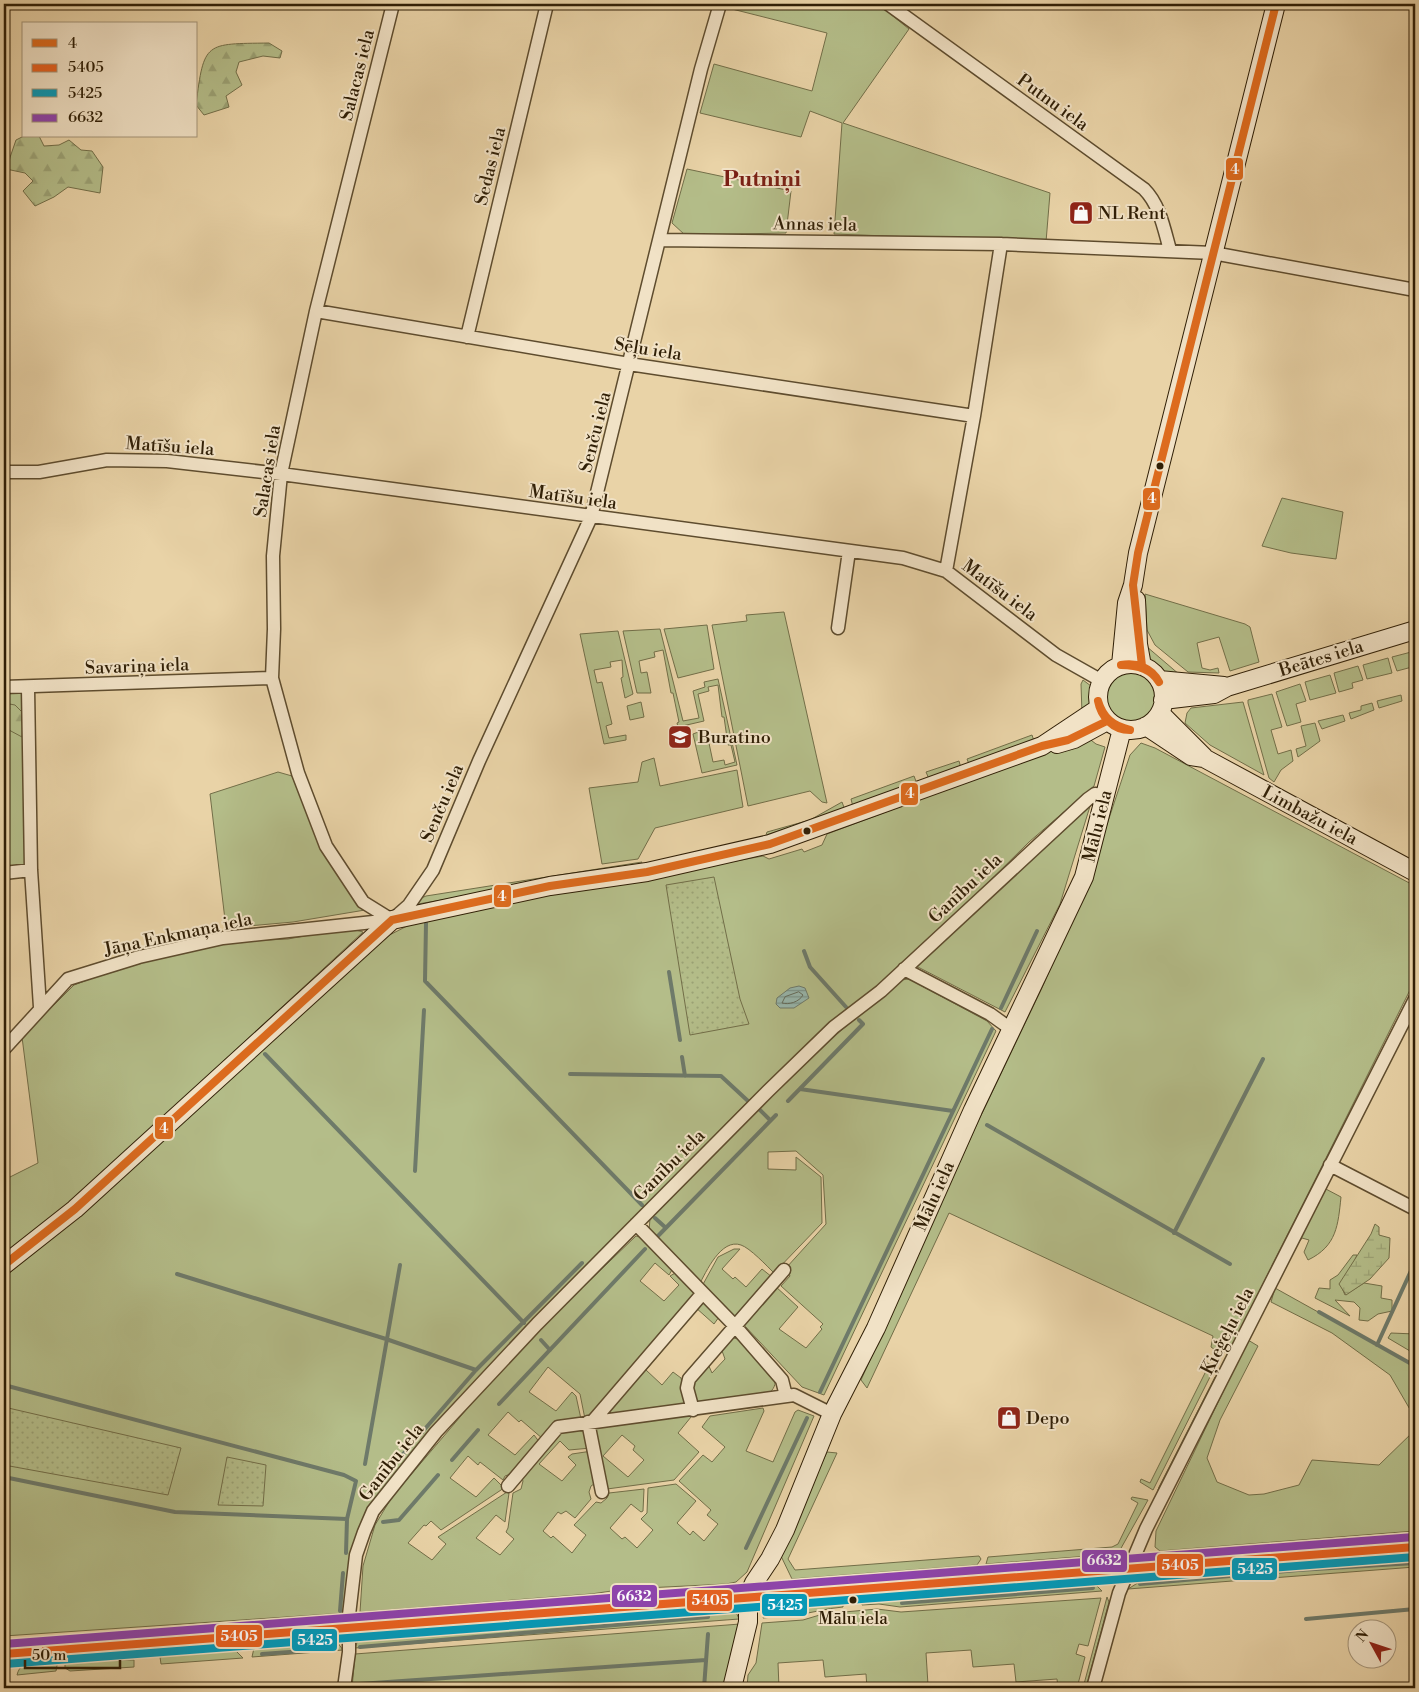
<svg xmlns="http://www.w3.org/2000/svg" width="1419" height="1692" font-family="'Libre Bodoni',serif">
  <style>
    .green { fill: #b4bd89; stroke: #726e48; fill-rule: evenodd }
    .forest { fill: url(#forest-firs); stroke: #726e48 }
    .wetland { fill: url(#wetland-marsh); stroke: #726e48 }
    .garden { fill: url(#garden-dots); stroke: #726e48 }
    .water { fill: url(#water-rules); stroke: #6e7a6a }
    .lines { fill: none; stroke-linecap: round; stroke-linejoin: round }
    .shore { stroke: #646b5a; stroke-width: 1 }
    .stream { stroke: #6e7a6a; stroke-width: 4 }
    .street-casing { stroke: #5e4c2e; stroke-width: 15 }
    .secondary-casing { stroke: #301f06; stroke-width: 20 }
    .primary-casing { stroke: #301f06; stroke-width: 22 }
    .street { stroke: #f1e2c6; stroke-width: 12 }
    .secondary { stroke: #f1e2c6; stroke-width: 18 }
    .primary { stroke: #e4ba74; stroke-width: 20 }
    .bus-1-casing { stroke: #f1e2c6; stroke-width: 11 }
    .bus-2-casing { stroke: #f1e2c6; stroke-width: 11 }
    .bus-3-casing { stroke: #f1e2c6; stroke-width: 11 }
    .bus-4-casing { stroke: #f1e2c6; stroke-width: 11 }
    .bus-1 { stroke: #dd6b1e; stroke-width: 8 }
    .bus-2 { stroke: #e86221; stroke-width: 8 }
    .bus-3 { stroke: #059bba; stroke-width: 8 }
    .bus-4 { stroke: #8e44ad; stroke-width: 8 }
    .bus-dot { fill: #301f06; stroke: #f1e2c6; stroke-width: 2 }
    .labels { text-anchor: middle; stroke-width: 4; stroke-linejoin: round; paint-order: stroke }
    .bus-label { font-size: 17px; fill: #301f06; stroke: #f1e2c6 }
    .street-label { font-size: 18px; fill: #301f06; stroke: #f1e2c6 }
    .poi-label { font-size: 18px; fill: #301f06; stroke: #f1e2c6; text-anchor: start }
    .district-label { font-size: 22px; font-weight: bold; fill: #7a1f14; stroke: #f1e2c6 }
    .line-badge { stroke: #f1e2c6; stroke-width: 2 }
    .badge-label { font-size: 14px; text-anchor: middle; font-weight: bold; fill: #fff }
  </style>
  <defs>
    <pattern id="forest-firs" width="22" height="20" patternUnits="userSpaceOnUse" patternTransform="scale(1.25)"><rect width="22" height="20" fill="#b4bd89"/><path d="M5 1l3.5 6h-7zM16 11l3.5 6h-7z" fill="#9ba275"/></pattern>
    <pattern id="wetland-marsh" width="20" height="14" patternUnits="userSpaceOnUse" patternTransform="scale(1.25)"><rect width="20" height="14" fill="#b4bd89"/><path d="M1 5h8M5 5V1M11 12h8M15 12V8" fill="none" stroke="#9ba275"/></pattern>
    <pattern id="garden-dots" width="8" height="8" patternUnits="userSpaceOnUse" patternTransform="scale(1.25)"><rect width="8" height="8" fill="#b4bd89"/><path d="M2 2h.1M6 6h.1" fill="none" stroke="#9ba275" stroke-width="1.8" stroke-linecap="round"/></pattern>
    <pattern id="water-rules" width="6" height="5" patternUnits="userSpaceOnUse" patternTransform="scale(1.25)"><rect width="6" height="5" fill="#98b7ad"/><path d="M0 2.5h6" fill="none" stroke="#7c948b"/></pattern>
  </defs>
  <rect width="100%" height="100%" fill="#e9d3a7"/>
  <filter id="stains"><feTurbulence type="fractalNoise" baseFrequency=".004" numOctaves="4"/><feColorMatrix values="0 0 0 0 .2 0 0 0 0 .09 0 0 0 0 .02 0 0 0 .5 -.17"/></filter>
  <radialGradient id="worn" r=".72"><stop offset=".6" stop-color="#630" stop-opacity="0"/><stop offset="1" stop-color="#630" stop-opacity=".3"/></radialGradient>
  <path class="green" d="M729,4H878L909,29L843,123L1050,193L1046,242L834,234L842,123L810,111L801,137L700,113L714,64L812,91L827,33L728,8Z
    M687,169L791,191L786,233L685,235L672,223Z
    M1282,498L1343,512L1336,559L1291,553L1262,546Z
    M1145,594L1245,624L1250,627L1259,662L1230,671L1219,637L1197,643L1202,668L1210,670L1218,668L1219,673L1188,672L1155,645L1147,630Z
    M784,612L827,803L822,802L810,791L748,806L712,625L747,621L746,615Z
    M707,625L714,669L678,678L664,629Z
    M660,629L683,721L699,718L693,691L705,687L704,682L718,679L737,765L702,773L693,734L706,729L713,762L724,760L725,765L735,762L731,745H728L724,717H722L718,685L708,687L709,691L698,694L704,721L678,727L677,723L679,722L673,693H671L663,650L654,652L655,657L639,661L641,673L647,672L651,693H637L623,631Z
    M618,631L633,694L625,698L621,678L623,677L622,660L610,662L611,667L594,670L597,683L602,682L612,724L606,726L609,738L626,735V740L604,744L580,634Z
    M1146,646L1180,675C1158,675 1148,669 1146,646Z
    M1415,651V678L1412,667L1397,671L1392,657Z
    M1388,658L1392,673L1367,679L1363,665Z
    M1358,666L1363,680L1352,683L1353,688L1339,692L1334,673Z
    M1104 698a26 26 0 1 1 52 0a26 26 0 1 1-52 0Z
    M1330,675L1336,693L1310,700L1305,682Z
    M1083,680L1091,686C1093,698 1090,705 1082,714L1081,684Z
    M1300,684L1306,701L1296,704L1301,722L1287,726L1276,692Z
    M4,687L28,688L31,870L4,873Z
    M1272,694L1282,727L1271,730L1278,754L1291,750L1293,761L1281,770L1274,782L1269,778L1248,703V700Z
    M1401,695L1402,701L1379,708L1377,701Z
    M641,702L644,717L630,720L627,706Z
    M1243,702L1264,775L1210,745L1185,723L1187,713L1191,708Z
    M1372,703L1374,710L1351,719L1349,713L1361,710V706Z
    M1343,715L1345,721L1322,729L1318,721Z
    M1315,723L1320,741L1298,757L1296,749L1306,746L1301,726Z
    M1032,735L1034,741L969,764L967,759Z
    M1087,737L1096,744L1105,747L1094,786L1029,842L936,934L834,1027L748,1101L655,1197L369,1513L346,1613L4,1636V1278L378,941L407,926L457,912L763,856L769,859L802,849L804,852L822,845L827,834Z
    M1141,743L1155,748L1415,886V980L1231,1348L1226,1352H1218L1211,1347L1213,1336L949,1213L867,1388L861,1380L977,1124L1041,990L1086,888L1130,755Z
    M654,758L660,786L737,770L743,807L655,828L638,859L602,864L589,788L638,782L642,762Z
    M959,761L961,768L929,779L926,772Z
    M278,772L292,776L324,850L365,910L293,922L226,928L210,794Z
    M914,776L917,784L853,807L851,799Z
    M842,802L845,810L766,835L767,832L810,820Z
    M1091,803L1060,904L1005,1012L916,966Z
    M642,862L640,866L418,904L419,899L426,896Z
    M348,928L363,932L96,1179L4,1258V1180L38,1163L22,1037L74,985L140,960L223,942L288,939Z
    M909,979L987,1021L996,1031L824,1395L802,1387L743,1324L775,1286L798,1307L779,1329L806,1348L822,1329L820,1327L823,1324L781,1286L790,1276L786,1268L826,1224L823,1175L796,1151L768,1152V1169L796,1170V1157L821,1177L822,1223L774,1273C767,1266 750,1248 741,1245C721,1238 706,1272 699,1285L649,1232L650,1218L770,1096L831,1039L901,980Z
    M1324,1188L1341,1197C1338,1225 1337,1246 1308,1260L1304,1252L1309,1240L1302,1238L1290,1254Z
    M636,1236L644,1238L673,1268L669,1275L655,1263L640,1281L664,1301L679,1285L670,1276L677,1272L697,1298L592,1418L585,1419L580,1394L548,1367L529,1392L556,1411L572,1392L576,1396L581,1419L556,1425L543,1439L521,1420L519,1422L508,1412L488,1435L515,1455L534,1435L540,1443L516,1472L505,1476L503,1480L480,1462L478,1465L468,1456L450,1478L476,1497L494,1478L504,1488L441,1530L431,1521L426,1526L424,1525L408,1543L432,1560L446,1544L438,1537L507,1492L509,1493L505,1522L496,1515L476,1538L500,1555L514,1539L506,1532L508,1528L513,1493L521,1489L523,1481L521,1476C536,1457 558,1419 586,1427L591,1448L569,1450L560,1441L539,1464L562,1481L576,1465L568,1457L572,1454L592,1451L597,1482L591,1486L589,1492L591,1499L575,1518L566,1511L561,1514L558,1512L543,1531L551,1538L553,1536L572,1553L586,1535L574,1525L596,1502L601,1503L607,1498L609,1493L644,1489L643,1511L641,1512L631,1504L610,1528L622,1539L625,1537L637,1548L653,1530L641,1519L647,1513L648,1488L676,1484L696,1501L677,1523L690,1535L693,1531L704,1541L718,1524L707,1515L711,1510L679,1481L703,1455L712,1462L725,1447L702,1427L710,1416L763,1408L764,1411L746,1451L773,1462L795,1412L798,1410L814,1416L747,1572L736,1582L726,1584L625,1589L591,1594L360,1612L363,1566L375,1525L392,1497L483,1390L558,1311Z
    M734,1249H740L722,1269L733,1279L735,1277L746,1287L762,1269L772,1277L736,1317L731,1318L701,1288L718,1257Z
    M1353,1255H1357L1342,1288L1345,1295L1364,1283L1382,1286L1381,1298L1392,1300V1311L1378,1314L1368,1321L1359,1320L1360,1308L1354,1302L1335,1300L1350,1316L1315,1298L1319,1288L1330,1289V1280L1338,1275Z
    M1275,1288L1415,1366V1418L1390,1375L1332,1333L1271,1302Z
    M702,1300L719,1317L714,1324L695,1307Z
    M1391,1333L1415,1334V1354L1388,1338Z
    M733,1338L738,1339L775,1377C776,1385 774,1389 768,1394L697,1403L692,1384L708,1364L712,1373L725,1359L721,1348Z
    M1248,1340L1258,1346L1220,1420L1207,1458L1217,1482L1249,1495L1264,1494L1299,1485L1312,1460L1379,1465L1415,1430V1531L1160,1551L1155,1547L1156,1531Z
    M658,1350L661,1352L646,1370L662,1385L673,1372L681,1378L687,1406L606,1416Z
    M1205,1362L1214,1366V1369L1153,1490L1140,1482L1141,1479L1150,1483L1207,1369L1199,1365Z
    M1215,1377L1216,1379L1158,1490L1159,1487Z
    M689,1413L691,1417L678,1433L699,1452L674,1480L607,1489L593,1428ZM622,1435L635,1446L633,1450L644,1460L628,1477L603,1456Z
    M827,1452L837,1453L788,1559L795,1570L979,1556L981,1559L977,1565L792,1579L780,1554Z
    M1132,1497L1148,1500L1120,1550L1115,1554L986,1564L988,1557L1112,1547L1118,1544L1138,1503L1131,1499Z
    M1415,1557V1567L1128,1589L1144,1579Z
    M1094,1583L1102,1591L900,1607L879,1604L862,1605V1601H880L894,1596Z
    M1107,1597L1109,1602L1086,1688H1083Z
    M1101,1598L1088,1646L1079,1644L1076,1654L1085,1657L1077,1688H1058L1057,1679L1016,1682L1014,1664L973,1667L971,1650L926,1653L928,1685L945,1684V1688H867L866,1674L825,1677L823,1660L778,1663L779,1688H747L748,1675L756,1663L762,1623L803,1620L823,1614L877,1609L901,1612Z
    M843,1602V1607C826,1608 810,1614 793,1615L792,1604Z
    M789,1604V1609L784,1616L763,1618L769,1608Z
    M722,1607L736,1612L739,1619L355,1648L358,1640L364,1635Z
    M740,1624L724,1688H352L355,1654Z
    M335,1639L343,1650L252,1657L254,1648L259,1643Z
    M224,1647H232L243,1658L161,1664L160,1657L193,1650Z
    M58,1660L56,1671L17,1675C21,1657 44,1661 58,1660Z
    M65,1660H134V1667L70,1671L65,1668Z"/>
  <path class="forest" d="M269,43L282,51L280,58L263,56L239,62L236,72L242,85L226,96L229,107L204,115L196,105C204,41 205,44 269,43Z
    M24,136H39L44,146L59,145L69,140L81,150L92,151L103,167L100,193L68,187L54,197L35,206L23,191L33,181L25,173L6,169L16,140Z
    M4,703L15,705L24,714L22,737L9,730L4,745Z"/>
  <path class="wetland" d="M1375,1224L1379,1227V1235L1390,1238L1389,1258L1370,1279L1346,1295L1339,1284L1371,1234Z"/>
  <path class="garden" d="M714,877L740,999L749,1024L690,1035L666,885Z
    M4,1407L181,1448L168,1495L4,1465Z
    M227,1457L266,1465L263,1506L218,1505Z"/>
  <path class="water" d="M799,986L805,988L809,998L794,1008H780L776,1004L777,998L790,988Z"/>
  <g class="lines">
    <path class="shore" d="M799,992L803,995C799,1002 789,1005 782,1003L785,997Z"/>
    <path class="stream" d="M426,923L425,981L642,1205
      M804,951L810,967L846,1007
      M669,972L680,1040
      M1001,1008L1037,931
      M265,1054L524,1323
      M682,1057L685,1076
      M570,1074L721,1076L748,1101
      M800,1089L953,1111
      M788,1101L863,1024L859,1020
      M760,1110L770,1120
      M987,1125L1230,1264
      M415,1171L424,1010
      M655,1218L666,1228
      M1174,1233L1263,1059
      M657,1237L776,1115
      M177,1274L386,1339L476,1370
      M1319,1312L1415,1366
      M541,1340L550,1350
      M1377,1345L1415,1262
      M4,1385L344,1475L356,1481L347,1519L346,1553
      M820,1392L992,1029
      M499,1404L645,1249
      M452,1460L478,1430
      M365,1464L400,1265
      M4,1477L175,1512L347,1519
      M378,1483L476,1370L582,1263
      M383,1522L399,1520L438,1475
      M746,1548L807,1418
      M1140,1584L1298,1570L1415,1563
      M902,1603L1093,1588
      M340,1611L343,1573
      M1306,1619L1415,1609
      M360,1647L708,1617
      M262,1654L331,1649
      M359,1684L706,1660
      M325,1688L329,1684
      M704,1688L708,1634"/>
    <defs>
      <path id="street" d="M888,4L1144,189C1160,205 1164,229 1170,250
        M661,240L1001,244L1213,253L1415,290
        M316,311L629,364L974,416
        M467,337L547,4
        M4,472H39L107,460L167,461L281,474L903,558L946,571L1056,655L1102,681
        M946,571L974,416L1001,244
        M838,628L849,551
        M4,687L272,678
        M28,688L31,870L40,1007
        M4,873L31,870
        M392,920L409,905L433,870L479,761L591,517L701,69L720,4
        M392,920L363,902L326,846L298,773L272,678L274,629L273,556L281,474L316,311L393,4
        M904,969L990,1014L1011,1029
        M4,1049L68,979L139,957L223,938L392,920
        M1330,1165L1415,1209
        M636,1224L735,1326L782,1380L786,1396
        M693,1410L687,1388L689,1379L784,1270
        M593,1421L702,1294
        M588,1422L602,1492
        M508,1486L558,1427L794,1395L832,1414
        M344,1688L349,1652V1615L356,1555L364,1532L373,1511L436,1432L537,1324L768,1091L834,1027L881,991L1088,799L1095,794L1105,795
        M1093,1688L1119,1593L1146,1529L1415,999"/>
      <path id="secondary" d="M1136,600L1138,644L1142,666
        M1098 697a33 33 0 1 1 66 0a33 33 0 1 1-66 0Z
        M1121,665L1127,603L1133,585L1138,553L1276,4
        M1159,680L1224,686
        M1163,700L1214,694L1227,687L1415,630
        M1160,713L1204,757
        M1146,726L1191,756L1204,758L1415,872
        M1057,744L1074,739L1107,721
        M4,1265L75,1209L392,920L550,886L647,872L770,844L1042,746L1099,708
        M732,1688L748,1622V1597L754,1583L770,1559L785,1530L832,1414L876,1328L973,1110L1084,877L1122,729"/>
      <path id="primary" d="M4,1654L1415,1547"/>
    </defs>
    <use href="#street" class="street-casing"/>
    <use href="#secondary" class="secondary-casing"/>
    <use href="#primary" class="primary-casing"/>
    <use href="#street" class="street"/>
    <use href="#secondary" class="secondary"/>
    <use href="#primary" class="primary"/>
    <defs>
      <path id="bus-1" d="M1121,665C1137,662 1152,668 1159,682
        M1121,665C1136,665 1151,668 1159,682
        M1142,666L1133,585L1138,553L1276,4
        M1098,701C1103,718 1113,726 1130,730
        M1098,701C1101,717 1113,730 1130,730
        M4,1265L75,1209L392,920L550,886L647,872L770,844L1042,746L1068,740L1107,721"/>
      <path id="bus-2" d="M4,1654L1415,1547"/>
      <path id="bus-3" d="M5,1664L1415,1557"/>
      <path id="bus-4" d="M4,1644L1414,1537"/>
    </defs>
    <use href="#bus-1" class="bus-1-casing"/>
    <use href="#bus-2" class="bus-2-casing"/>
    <use href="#bus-3" class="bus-3-casing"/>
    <use href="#bus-4" class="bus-4-casing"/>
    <use href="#bus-1" class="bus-1"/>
    <use href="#bus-2" class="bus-2"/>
    <use href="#bus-3" class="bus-3"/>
    <use href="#bus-4" class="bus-4"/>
  </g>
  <defs>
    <symbol id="shop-square" viewBox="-11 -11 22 22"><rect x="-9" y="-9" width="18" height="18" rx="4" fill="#8f2418" stroke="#f1e2c6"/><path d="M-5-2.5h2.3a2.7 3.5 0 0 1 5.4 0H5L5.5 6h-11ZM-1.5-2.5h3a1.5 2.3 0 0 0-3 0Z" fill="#fff"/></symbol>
    <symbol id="school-square" viewBox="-11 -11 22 22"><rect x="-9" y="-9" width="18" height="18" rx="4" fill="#8f2418" stroke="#f1e2c6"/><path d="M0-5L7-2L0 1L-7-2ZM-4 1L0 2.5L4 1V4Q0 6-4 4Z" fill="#fff"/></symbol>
  </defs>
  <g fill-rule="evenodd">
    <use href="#shop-square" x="1067" y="199" width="28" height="28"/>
    <use href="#school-square" x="666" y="723" width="28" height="28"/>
    <use href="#shop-square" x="995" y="1404" width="28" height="28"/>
  </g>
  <g class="bus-dot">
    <circle cx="1160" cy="466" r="4.5"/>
    <circle cx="807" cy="831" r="4.5"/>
    <circle cx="853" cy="1600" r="4.5"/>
  </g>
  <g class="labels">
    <g class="bus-label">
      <text x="853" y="1624">Mālu iela</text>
    </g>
    <g class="street-label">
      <text transform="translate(357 75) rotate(-76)" y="6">Salacas iela</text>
      <text transform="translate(1053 102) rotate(36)" y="6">Putnu iela</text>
      <text transform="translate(490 166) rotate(-76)" y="6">Sedas iela</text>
      <text transform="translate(815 224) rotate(1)" y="6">Annas iela</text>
      <text transform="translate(648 349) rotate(9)" y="6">Sēļu iela</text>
      <text transform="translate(595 432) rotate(-76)" y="6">Senču iela</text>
      <text transform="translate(170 446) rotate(4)" y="6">Matīšu iela</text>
      <text transform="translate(267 471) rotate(-81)" y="6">Salacas iela</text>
      <text transform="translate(573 497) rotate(8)" y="6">Matīšu iela</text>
      <text transform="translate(1000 590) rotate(37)" y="6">Matīšu iela</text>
      <text transform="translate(1321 658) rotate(-17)" y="6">Beātes iela</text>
      <text transform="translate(137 666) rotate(-2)" y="6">Savariņa iela</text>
      <text transform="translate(442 803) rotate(-67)" y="6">Senču iela</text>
      <text transform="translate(1310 815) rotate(28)" y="6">Limbažu iela</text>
      <text transform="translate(1097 826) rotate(-76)" y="6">Mālu iela</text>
      <text transform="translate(965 888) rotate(-43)" y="6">Ganību iela</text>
      <text transform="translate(178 934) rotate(-12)" y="6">Jāņa Enkmaņa iela</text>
      <text transform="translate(669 1165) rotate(-45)" y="6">Ganību iela</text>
      <text transform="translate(934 1196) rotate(-66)" y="6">Mālu iela</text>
      <text transform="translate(1227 1331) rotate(-63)" y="6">Ķieģeļu iela</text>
      <text transform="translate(391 1462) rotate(-52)" y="6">Ganību iela</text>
    </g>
    <g class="poi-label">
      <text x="1098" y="219">NL Rent</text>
      <text x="698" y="743">Buratino</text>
      <text x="1026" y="1424">Depo</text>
    </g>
    <g class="district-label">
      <text x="762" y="186">Putniņi</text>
    </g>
  </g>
  <g class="line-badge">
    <rect x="1225" y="157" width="19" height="24" rx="5" fill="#dd6b1e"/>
    <rect x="1142" y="487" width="19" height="24" rx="5" fill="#dd6b1e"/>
    <rect x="900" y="782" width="19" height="24" rx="5" fill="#dd6b1e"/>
    <rect x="493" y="884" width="19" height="24" rx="5" fill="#dd6b1e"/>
    <rect x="154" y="1116" width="20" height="24" rx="5" fill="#dd6b1e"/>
    <rect x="1081" y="1549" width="47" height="24" rx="5" fill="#8e44ad"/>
    <rect x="1156" y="1553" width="48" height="24" rx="5" fill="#e86221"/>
    <rect x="1231" y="1557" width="47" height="24" rx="5" fill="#059bba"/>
    <rect x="611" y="1584" width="47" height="24" rx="5" fill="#8e44ad"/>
    <rect x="686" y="1589" width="47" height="23" rx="5" fill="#e86221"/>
    <rect x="761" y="1593" width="47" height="24" rx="5" fill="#059bba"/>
    <rect x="215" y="1624" width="48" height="24" rx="5" fill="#e86221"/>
    <rect x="291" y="1628" width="47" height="24" rx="5" fill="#059bba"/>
  </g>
  <g class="badge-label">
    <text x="1235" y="174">4</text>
    <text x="1152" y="503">4</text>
    <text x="910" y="798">4</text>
    <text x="502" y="901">4</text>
    <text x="164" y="1133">4</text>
    <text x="1104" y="1565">6632</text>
    <text x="1180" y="1570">5405</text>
    <text x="1255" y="1574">5425</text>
    <text x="634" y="1601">6632</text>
    <text x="710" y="1605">5405</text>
    <text x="785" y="1610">5425</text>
    <text x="239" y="1641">5405</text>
    <text x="315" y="1645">5425</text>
  </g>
  <rect width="1419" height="1692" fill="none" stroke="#e9d3a7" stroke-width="20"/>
  <rect x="5" y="5" width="1409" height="1682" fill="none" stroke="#301f06" stroke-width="2.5"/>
  <rect x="10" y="10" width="1399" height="1672" fill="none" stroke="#301f06"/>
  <rect x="22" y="22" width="175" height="115" fill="#f1e2c6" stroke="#a49479"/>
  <rect x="32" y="39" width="25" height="8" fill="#dd6b1e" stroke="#a49479"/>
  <text x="68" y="48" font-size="15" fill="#301f06">4</text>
  <rect x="32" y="64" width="25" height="8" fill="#e86221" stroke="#a49479"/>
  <text x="68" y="72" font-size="15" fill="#301f06">5405</text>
  <rect x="32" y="89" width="25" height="8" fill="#059bba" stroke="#a49479"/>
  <text x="68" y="98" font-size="15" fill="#301f06">5425</text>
  <rect x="32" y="114" width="25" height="8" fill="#8e44ad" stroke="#a49479"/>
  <text x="68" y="122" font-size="15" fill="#301f06">6632</text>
  <g transform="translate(1372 1644) rotate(310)"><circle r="24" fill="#f1e2c6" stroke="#a49479"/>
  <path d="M0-4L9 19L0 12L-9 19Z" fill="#8f2418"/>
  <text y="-8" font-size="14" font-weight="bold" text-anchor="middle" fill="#301f06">N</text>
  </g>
  <path d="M25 1660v8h95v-8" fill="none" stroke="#301f06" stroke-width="2.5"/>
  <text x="32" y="1660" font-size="15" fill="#301f06" stroke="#f1e2c6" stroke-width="4" paint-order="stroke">50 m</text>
  <rect width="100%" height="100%" filter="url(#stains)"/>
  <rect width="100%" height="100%" fill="url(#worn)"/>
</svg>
